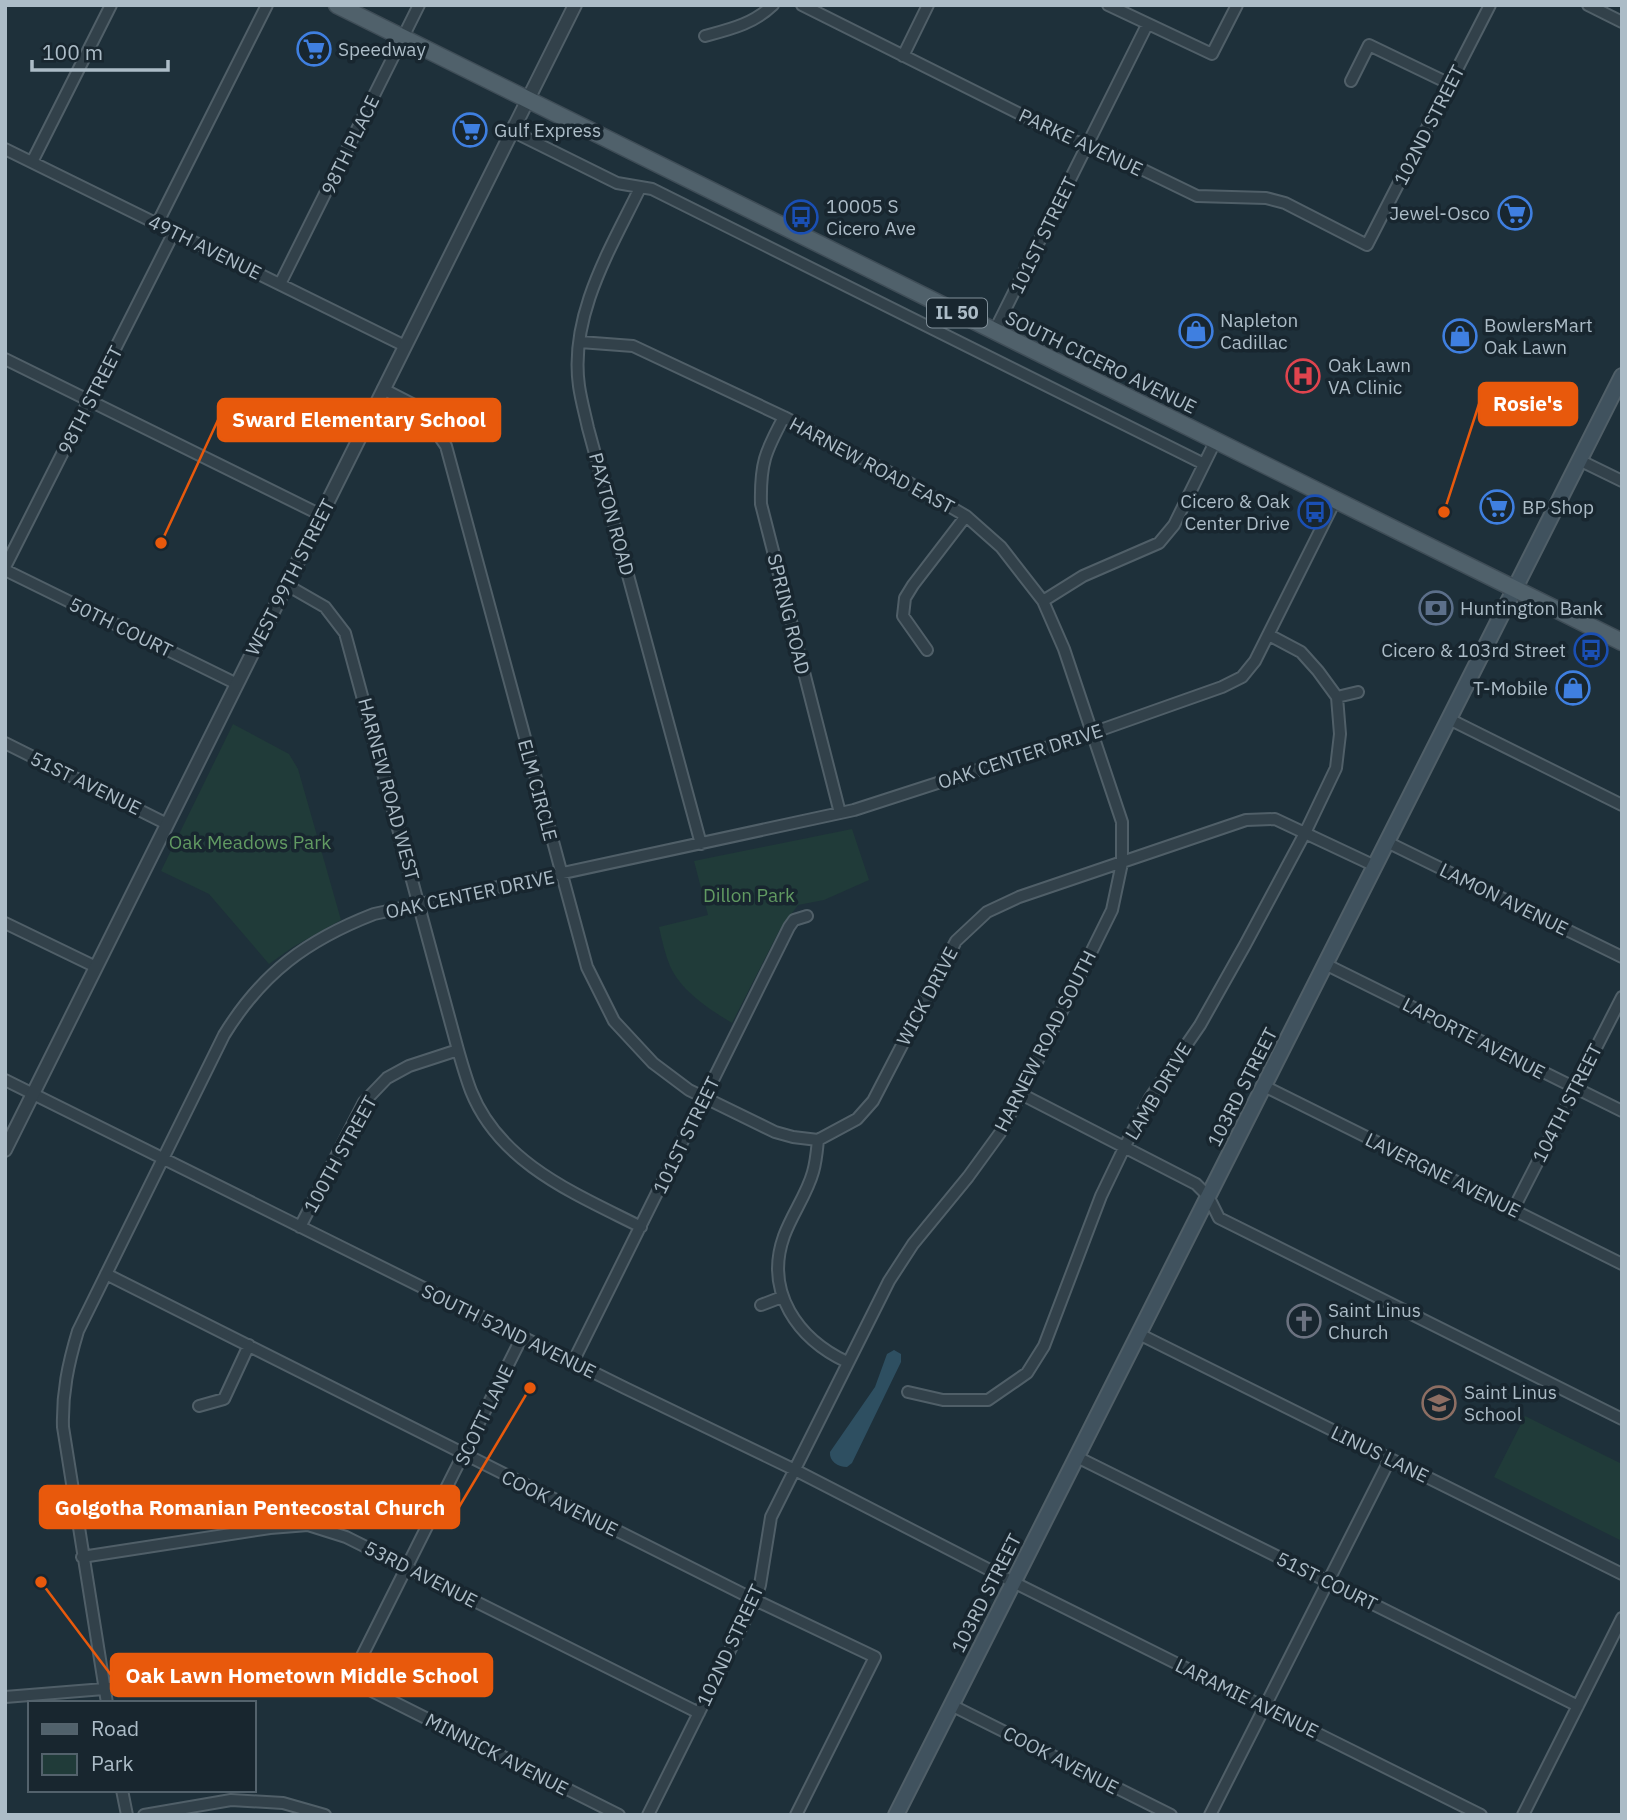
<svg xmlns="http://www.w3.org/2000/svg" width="1627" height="1820" font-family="'IBM Plex Sans',sans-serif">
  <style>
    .park { fill: #203b39 }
    .water { fill: #2e4f61 }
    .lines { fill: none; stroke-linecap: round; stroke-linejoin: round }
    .minor-casing { stroke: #505f68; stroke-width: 14 }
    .tertiary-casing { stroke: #505f68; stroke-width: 16 }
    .secondary-casing { stroke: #505f68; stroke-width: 18 }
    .primary-casing { stroke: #3f4d57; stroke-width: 19 }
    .minor { stroke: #32414a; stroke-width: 10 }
    .tertiary { stroke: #32414a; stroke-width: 12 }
    .secondary { stroke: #40525e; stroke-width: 14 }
    .primary { stroke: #50616b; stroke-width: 16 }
    .labels { text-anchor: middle; stroke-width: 7; stroke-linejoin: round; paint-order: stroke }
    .shield { fill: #18262f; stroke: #808f99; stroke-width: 2 }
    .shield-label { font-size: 18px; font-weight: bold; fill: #acbcc7 }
    .poi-label { font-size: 19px; fill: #acbcc7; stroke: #18262f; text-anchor: start }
    .street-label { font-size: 19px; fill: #acbcc7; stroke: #18262f }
    .park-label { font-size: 19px; fill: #619a62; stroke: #18262f }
    .leader { fill: none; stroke: #e8590c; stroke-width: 2.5 }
    .callout-dot { fill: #e8590c; stroke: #18262f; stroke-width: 2.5 }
    .callout { fill: #e8590c; stroke: #e8590c; stroke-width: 2.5 }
    .callout-label { font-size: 21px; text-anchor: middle; font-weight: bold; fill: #fff }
  </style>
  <rect width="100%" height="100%" fill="#1e303a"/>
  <path class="park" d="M233,724L289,754L298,769L341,920L293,947L269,964L209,894L161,871Z
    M852,829L869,880L824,900L798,905L779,931L732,1023C709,1009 681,991 670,966C665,954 662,940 659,927L708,915L694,861Z
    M1525,1416L1622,1464V1541L1494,1477Z"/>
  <path class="water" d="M894,1350L901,1354V1362L852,1463L847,1467C838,1467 829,1461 830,1452L875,1387L887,1354Z"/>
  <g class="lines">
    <defs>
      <path id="minor" d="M802,5L1074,141L1098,148L1197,196L1266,198L1285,203L1367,245L1490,5
        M1108,5L1212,54L1237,5
        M1588,5L1622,22
        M705,36C731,29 753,24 773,5
        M903,56L928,5
        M1351,81L1369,45L1450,84
        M512,131L617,183L652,189L1204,464
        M5,149L405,346
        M32,162L111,5
        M640,188C611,248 569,315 579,386C581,400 585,414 588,428L701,844
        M157,224L267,5
        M280,284L419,5
        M994,332L1147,25
        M580,342L633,346L784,417L911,484L966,516L1001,547L1043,601L1064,649L1122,822V863L1112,910L1021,1094L1000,1133L968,1177L913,1244L889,1281L771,1517L760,1585L755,1600L648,1815
        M5,359L321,515
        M383,389L420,408L446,446L587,967L614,1021L653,1063L689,1090L775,1132L793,1137L818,1140
        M784,417C765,452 760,464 761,504L840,813
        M1579,460L1622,481
        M5,567L174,232
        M5,570L237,684
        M285,584L325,607L345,633L458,1050C462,1064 466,1078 471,1091C500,1164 576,1194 641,1227
        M1043,601L1083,576L1159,543L1174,525L1215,442
        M927,650L903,616L905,598L913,585L966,516
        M1337,697L1358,692
        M1449,719L1622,805
        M5,743L167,824
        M1387,842L1622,957
        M5,923L96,967
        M1325,964L1622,1111
        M5,1080L625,1388L795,1470L1013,1582L1481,1815
        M1264,1086L1622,1264
        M1021,1094L1196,1184L1208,1196L1219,1218L1622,1419
        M1513,1210L1622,997
        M300,1227L364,1102L387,1078L409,1066L458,1050
        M106,1274L755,1600L875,1657L796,1815
        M761,1305L782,1297
        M1139,1334L1622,1574
        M573,1362L789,927L794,920L807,916
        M847,1362C798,1339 764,1292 784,1236C792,1214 807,1194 813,1172C816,1162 817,1150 818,1140L857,1119L873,1101L956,941L987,912L1019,897L1246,820L1275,819L1375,866
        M908,1392L943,1400H988L1027,1373L1044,1346L1101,1196L1125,1146L1150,1098L1200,1025L1245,945L1305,833L1336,768L1340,734L1337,697L1318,671L1301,652L1269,635
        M199,1406L224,1399L249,1345
        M1077,1457L1578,1706
        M82,1557L270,1528L308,1525L346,1537L699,1713
        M350,1680L522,1337
        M5,1697L104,1689L260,1661L309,1664L350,1680L619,1815
        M107,1703L63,1427C62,1393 68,1364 78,1331L224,1035C262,973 307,940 374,914L854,810L1092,733L1222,687L1242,677L1255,661L1335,501
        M951,1705L1171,1815
        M122,1790L127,1815
        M144,1815L231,1800L283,1803L325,1815
        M1210,1815L1390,1459
        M1523,1815L1622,1618"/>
      <path id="tertiary" d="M5,1150L575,5"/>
      <path id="secondary" d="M896,1815L1622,376"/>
      <path id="primary" d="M337,5L1622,642"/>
    </defs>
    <use href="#minor" class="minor-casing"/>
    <use href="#tertiary" class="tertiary-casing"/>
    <use href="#secondary" class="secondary-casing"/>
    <use href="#primary" class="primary-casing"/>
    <use href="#minor" class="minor"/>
    <use href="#tertiary" class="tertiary"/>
    <use href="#secondary" class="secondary"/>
    <use href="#primary" class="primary"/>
  </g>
  <defs>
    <symbol id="supermarket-ring" viewBox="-11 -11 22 22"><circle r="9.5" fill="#18262f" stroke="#3f7fe0" stroke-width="1.5"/><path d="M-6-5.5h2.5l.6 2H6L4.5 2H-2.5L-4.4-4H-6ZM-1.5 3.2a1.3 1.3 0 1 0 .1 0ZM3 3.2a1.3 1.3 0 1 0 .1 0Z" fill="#3f7fe0"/></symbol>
    <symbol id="bus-ring" viewBox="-11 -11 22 22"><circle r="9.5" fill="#18262f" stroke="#1a4fb4" stroke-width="1.5"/><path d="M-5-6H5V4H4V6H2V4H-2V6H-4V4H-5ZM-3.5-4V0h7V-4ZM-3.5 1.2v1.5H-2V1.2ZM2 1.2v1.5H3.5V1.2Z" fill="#1a4fb4"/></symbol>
    <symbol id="shop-ring" viewBox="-11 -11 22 22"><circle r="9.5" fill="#18262f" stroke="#3f7fe0" stroke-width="1.5"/><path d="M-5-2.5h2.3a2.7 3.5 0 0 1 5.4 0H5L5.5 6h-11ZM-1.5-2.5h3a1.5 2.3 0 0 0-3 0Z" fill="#3f7fe0"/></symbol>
    <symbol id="hospital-ring" viewBox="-11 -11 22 22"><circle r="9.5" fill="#18262f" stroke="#e0444e" stroke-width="1.5"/><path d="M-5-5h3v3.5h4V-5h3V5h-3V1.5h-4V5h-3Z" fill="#e0444e"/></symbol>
    <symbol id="bank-ring" viewBox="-11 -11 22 22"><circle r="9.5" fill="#18262f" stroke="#5c6f8a" stroke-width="1.5"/><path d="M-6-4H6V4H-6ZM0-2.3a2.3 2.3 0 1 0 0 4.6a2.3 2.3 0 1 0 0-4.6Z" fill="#5c6f8a"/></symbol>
    <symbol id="church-ring" viewBox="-11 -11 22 22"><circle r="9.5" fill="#18262f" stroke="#6b7280" stroke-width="1.5"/><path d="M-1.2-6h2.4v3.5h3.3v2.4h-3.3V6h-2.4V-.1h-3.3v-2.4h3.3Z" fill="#6b7280"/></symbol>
    <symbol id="school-ring" viewBox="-11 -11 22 22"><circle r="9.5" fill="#18262f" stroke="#8d6e63" stroke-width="1.5"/><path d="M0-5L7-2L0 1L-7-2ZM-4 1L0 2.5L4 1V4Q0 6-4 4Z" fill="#8d6e63"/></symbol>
  </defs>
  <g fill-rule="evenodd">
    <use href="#supermarket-ring" x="295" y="30" width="38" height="38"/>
    <use href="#supermarket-ring" x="451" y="111" width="38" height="38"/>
    <use href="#supermarket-ring" x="1496" y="194" width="38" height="38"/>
    <use href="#bus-ring" x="782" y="198" width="38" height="38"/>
    <use href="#shop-ring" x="1177" y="312" width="38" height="38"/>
    <use href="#shop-ring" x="1441" y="317" width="38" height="38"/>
    <use href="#hospital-ring" x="1284" y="357" width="38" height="38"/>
    <use href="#supermarket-ring" x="1478" y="488" width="38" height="38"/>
    <use href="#bus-ring" x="1296" y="493" width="38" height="38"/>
    <use href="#bank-ring" x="1417" y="589" width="38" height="38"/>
    <use href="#bus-ring" x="1572" y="631" width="38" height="38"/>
    <use href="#shop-ring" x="1554" y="669" width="38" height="38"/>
    <use href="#church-ring" x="1285" y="1302" width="38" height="38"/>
    <use href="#school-ring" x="1420" y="1384" width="38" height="38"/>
  </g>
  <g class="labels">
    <rect class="shield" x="927" y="298.5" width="60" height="29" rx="5"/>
    <g class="shield-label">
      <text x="957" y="319">IL 50</text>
    </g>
    <g class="poi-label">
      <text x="338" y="56">Speedway</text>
      <text x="494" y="137">Gulf Express</text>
      <text x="826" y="213">10005 S<tspan x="826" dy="22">Cicero Ave</tspan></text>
      <text x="1490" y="220" text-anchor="end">Jewel-Osco</text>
      <text x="1220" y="327">Napleton<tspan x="1220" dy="22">Cadillac</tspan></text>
      <text x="1484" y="332">BowlersMart<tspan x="1484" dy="22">Oak Lawn</tspan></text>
      <text x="1328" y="372">Oak Lawn<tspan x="1328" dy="22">VA Clinic</tspan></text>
      <text x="1290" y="508" text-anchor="end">Cicero &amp; Oak<tspan x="1290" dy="22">Center Drive</tspan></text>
      <text x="1522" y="514">BP Shop</text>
      <text x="1460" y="615">Huntington Bank</text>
      <text x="1566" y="657" text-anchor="end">Cicero &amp; 103rd Street</text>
      <text x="1548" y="695" text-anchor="end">T-Mobile</text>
      <text x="1328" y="1317">Saint Linus<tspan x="1328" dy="22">Church</tspan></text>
      <text x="1464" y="1399">Saint Linus<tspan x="1464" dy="22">School</tspan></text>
    </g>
    <g class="street-label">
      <text transform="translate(1429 125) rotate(-63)" y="7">102ND STREET</text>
      <text transform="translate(1081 142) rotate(25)" y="7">PARKE AVENUE</text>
      <text transform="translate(350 145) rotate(-64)" y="7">98TH PLACE</text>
      <text transform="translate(1043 235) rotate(-64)" y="7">101ST STREET</text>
      <text transform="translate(205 247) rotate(26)" y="7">49TH AVENUE</text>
      <text transform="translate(1101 362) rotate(26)" y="7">SOUTH CICERO AVENUE</text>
      <text transform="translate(90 400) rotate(-63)" y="7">98TH STREET</text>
      <text transform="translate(872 465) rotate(28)" y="7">HARNEW ROAD EAST</text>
      <text transform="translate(612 514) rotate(75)" y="7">PAXTON ROAD</text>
      <text transform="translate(290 577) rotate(-63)" y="7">WEST 99TH STREET</text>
      <text transform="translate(789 614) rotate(76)" y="7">SPRING ROAD</text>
      <text transform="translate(121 627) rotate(26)" y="7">50TH COURT</text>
      <text transform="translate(1020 756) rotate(-18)" y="7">OAK CENTER DRIVE</text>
      <text transform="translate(86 783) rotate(26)" y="7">51ST AVENUE</text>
      <text transform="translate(389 789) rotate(75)" y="7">HARNEW ROAD WEST</text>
      <text transform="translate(538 790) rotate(75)" y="7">ELM CIRCLE</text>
      <text transform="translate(470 894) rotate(-12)" y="7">OAK CENTER DRIVE</text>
      <text transform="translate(1504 899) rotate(26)" y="7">LAMON AVENUE</text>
      <text transform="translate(927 996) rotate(-62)" y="7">WICK DRIVE</text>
      <text transform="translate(1474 1038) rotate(27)" y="7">LAPORTE AVENUE</text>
      <text transform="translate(1045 1041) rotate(-63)" y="7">HARNEW ROAD SOUTH</text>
      <text transform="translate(1242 1087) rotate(-63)" y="7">103RD STREET</text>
      <text transform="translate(1158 1091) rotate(-59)" y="7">LAMB DRIVE</text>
      <text transform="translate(1567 1103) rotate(-63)" y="7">104TH STREET</text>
      <text transform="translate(686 1135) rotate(-64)" y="7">101ST STREET</text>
      <text transform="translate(340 1154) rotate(-61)" y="7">100TH STREET</text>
      <text transform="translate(1443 1175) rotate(26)" y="7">LAVERGNE AVENUE</text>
      <text transform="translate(509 1331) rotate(26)" y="7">SOUTH 52ND AVENUE</text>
      <text transform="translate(484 1415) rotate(-64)" y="7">SCOTT LANE</text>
      <text transform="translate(1380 1454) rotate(26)" y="7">LINUS LANE</text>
      <text transform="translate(560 1503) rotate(26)" y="7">COOK AVENUE</text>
      <text transform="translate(421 1574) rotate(27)" y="7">53RD AVENUE</text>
      <text transform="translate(1327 1581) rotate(26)" y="7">51ST COURT</text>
      <text transform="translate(986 1593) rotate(-63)" y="7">103RD STREET</text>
      <text transform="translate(730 1645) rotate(-65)" y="7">102ND STREET</text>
      <text transform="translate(1247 1698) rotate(26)" y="7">LARAMIE AVENUE</text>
      <text transform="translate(497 1754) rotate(27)" y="7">MINNICK AVENUE</text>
      <text transform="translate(1061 1760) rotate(27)" y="7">COOK AVENUE</text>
    </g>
    <g class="park-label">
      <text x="250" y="849">Oak Meadows Park</text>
      <text x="749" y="902">Dillon Park</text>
    </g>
  </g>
  <path class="leader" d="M1444 512L1479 404M161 543L218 420M530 1388L459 1507M41 1582L111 1675"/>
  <g class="callout-dot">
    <circle cx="1444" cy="512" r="7"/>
    <circle cx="161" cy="543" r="7"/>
    <circle cx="530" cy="1388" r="7"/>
    <circle cx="41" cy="1582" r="7"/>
  </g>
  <g class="callout">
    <rect x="1479" y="383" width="98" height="42" rx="7"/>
    <rect x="218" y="399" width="282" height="42" rx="7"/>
    <rect x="40" y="1486" width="419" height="42" rx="7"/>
    <rect x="111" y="1654" width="381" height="42" rx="7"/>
  </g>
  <g class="callout-label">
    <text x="1528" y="411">Rosie's</text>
    <text x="359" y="427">Sward Elementary School</text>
    <text x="250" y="1515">Golgotha Romanian Pentecostal Church</text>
    <text x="302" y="1683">Oak Lawn Hometown Middle School</text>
  </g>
  <rect width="1627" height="1820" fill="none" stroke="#acbcc7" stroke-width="14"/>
  <rect x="28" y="1701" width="228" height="91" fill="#18262f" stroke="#53626c" stroke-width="2"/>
  <rect x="42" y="1724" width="35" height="10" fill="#50616b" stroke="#53626c" stroke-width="2"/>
  <text x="91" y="1736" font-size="21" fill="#acbcc7">Road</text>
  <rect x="42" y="1754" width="35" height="21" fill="#203b39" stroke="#53626c" stroke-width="2"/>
  <text x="91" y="1771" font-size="21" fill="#acbcc7">Park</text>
  <path d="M32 60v10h136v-10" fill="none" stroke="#acbcc7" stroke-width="3.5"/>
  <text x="42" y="60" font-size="21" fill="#acbcc7" stroke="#18262f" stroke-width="5" paint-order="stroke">100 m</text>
</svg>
